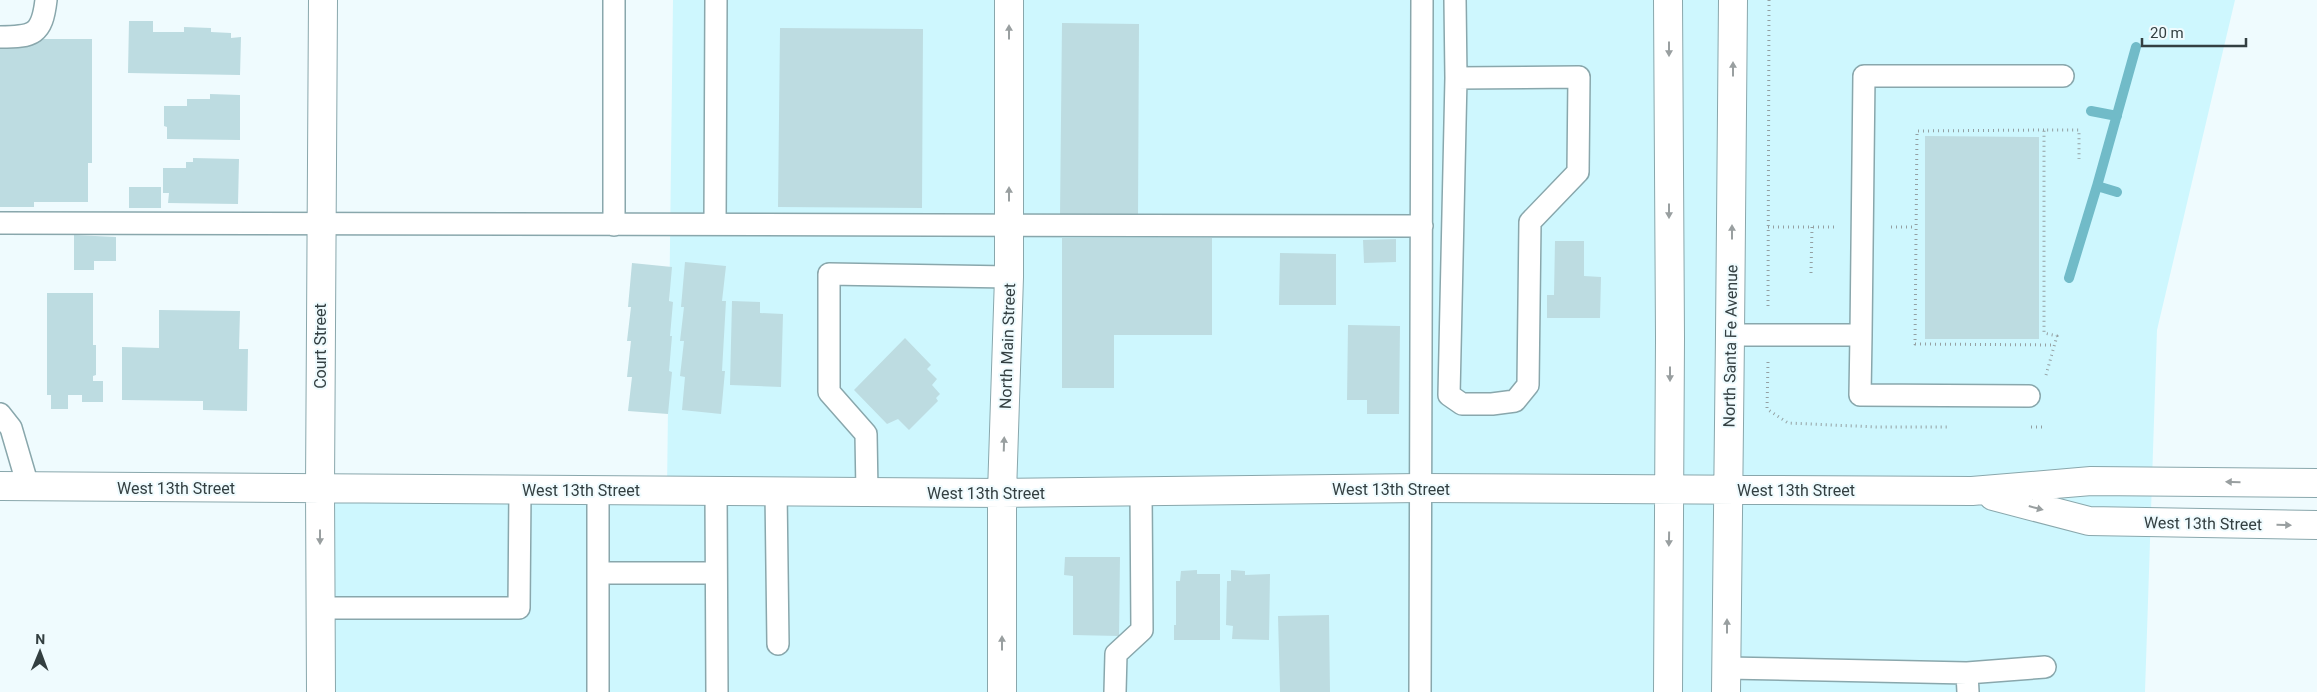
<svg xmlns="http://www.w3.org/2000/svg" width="2317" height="692" font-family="Roboto,sans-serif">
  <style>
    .built { fill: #cef7fe }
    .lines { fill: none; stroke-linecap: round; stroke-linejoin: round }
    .stream { stroke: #71bbc8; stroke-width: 10 }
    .building { fill: #bddce1 }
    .lane-casing { stroke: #89a7ac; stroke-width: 24 }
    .street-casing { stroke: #89a7ac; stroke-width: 30 }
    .secondary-casing { stroke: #89a7ac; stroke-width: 30 }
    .path { stroke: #94a0a2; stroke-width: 3; stroke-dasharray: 1 4; stroke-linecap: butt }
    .lane { stroke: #fff; stroke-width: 21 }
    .street { stroke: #fff; stroke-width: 28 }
    .secondary { stroke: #fff; stroke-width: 28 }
    .oneway { fill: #999fa0 }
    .labels { text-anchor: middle; stroke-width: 4; stroke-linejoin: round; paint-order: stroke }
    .street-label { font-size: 16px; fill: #333f41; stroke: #effbfe }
  </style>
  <rect width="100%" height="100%" fill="#effbfe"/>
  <path class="built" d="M673,0H2235L2157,330L2145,692H321L320,489L667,491Z"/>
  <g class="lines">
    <path class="stream" d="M2091,111L2117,116
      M2117,192L2097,186L2136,47
      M2069,278L2097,186"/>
  </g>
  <path class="building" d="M129,21H153V32H184V27L211,28V32L231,33V38L241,37L240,75L128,73Z
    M1062,23L1139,24L1138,217L1060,216Z
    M780,28L923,29L922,208L778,207Z
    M0,39H92V163H88V202H34V207H0Z
    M210,94L240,95V140L167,139V127L164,126V106H187V99H210Z
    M1925,136L2039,137V339H1925Z
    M193,158L239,159L238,204L168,203L169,193H163V168H186V162H193Z
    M129,187H161V208H129Z
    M74,235L116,237V261H94V270H74Z
    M1062,238H1212V335H1114V388H1062Z
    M1396,239V262L1364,263L1363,240Z
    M1555,241H1584V276L1601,277L1600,318H1547V295H1554Z
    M1280,253L1336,254V305H1279Z
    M685,262L726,266L722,301H726L722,371H725L721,414L682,410L685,377L680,376L684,341H680L684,307H681Z
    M632,263L672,267L669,301L673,302L670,336H672L669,371L672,372L668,414L628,411L632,377H627L631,341H627L631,307H628Z
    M47,293H93V345H96V375L93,376V381H103V402H82V395H68V409H51V395H47Z
    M732,301L760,302V313L783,314L781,387L730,385Z
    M159,310L240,311L239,349H248L247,411L203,410V401L122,400V347L159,348Z
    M1348,325L1400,326L1399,414H1367V400H1347Z
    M905,338L931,365L927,369L937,379L932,385L940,394L936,398L938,401L909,430L898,419L887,424L854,390Z
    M1065,557H1120L1119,636L1073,635V576L1064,575Z
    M1197,570V574H1220V640H1174V625H1176V581H1180L1181,571Z
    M1231,570L1245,571V575L1270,574L1269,640L1232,639L1233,626L1226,625L1227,581H1231Z
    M1329,615L1330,692H1280L1278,616Z"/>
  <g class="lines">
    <defs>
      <path id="lane" d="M1455,0L1456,78L1449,395L1462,404H1492L1515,401L1528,385L1530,222L1578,172L1579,77L1456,78
        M0,37C33,37 42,35 46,0
        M0,223L1422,226
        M715,224L716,0
        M614,225V0
        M1731,335H1861L1860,395L2029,396
        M1861,335L1864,76H2063
        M0,414L11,428L28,486
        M716,491L717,692
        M776,491L778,644
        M867,492L866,434L829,392V274L1009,277
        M598,573H716
        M320,608H519L520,490
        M1727,668L1967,673L2045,667
        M1967,673L1968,692
        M598,692V490
        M1115,692L1116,654L1142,630L1141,492
        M1420,692L1422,0"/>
      <path id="street" d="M320,489L323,0"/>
      <path id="secondary" d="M0,486L1002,493L1421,488L1972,491L2091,481L2317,483
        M320,489L321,692
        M1993,496L2089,521L2317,525
        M1002,692V493L1009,277V0
        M1668,692L1670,338L1668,0
        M1726,692C1728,461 1732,231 1733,0"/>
    </defs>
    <use href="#lane" class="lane-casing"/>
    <use href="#street" class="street-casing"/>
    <use href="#secondary" class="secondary-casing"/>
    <path class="path" d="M2044,130L1917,131L1915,344L2055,345
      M1768,227H1835
      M1891,227H1916
      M1811,273L1812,227
      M1768,306L1769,0
      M1768,362L1767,409L1788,423L1876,427H1950
      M2046,375L2057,336L2044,333V130H2079V159
      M2031,427H2043"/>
    <use href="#lane" class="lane"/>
    <use href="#street" class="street"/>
    <use href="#secondary" class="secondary"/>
  </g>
  <defs><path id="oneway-solid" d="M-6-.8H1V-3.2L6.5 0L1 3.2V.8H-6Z" transform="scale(1.25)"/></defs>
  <g class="oneway">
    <use href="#oneway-solid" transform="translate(1009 32) rotate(-90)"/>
    <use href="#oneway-solid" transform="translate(1669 49) rotate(90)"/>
    <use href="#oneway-solid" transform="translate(1733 69) rotate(-90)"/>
    <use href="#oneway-solid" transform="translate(1009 194) rotate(-90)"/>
    <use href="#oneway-solid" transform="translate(1669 211) rotate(90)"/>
    <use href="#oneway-solid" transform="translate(1732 232) rotate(-90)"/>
    <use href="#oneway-solid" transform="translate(1670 374) rotate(90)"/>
    <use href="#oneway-solid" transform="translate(1004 444) rotate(-88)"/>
    <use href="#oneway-solid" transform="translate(2233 482) rotate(-179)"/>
    <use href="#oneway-solid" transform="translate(2036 508) rotate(15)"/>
    <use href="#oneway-solid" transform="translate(2284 525) rotate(1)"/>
    <use href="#oneway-solid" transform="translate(320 537) rotate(90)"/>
    <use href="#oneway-solid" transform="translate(1669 539) rotate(91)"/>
    <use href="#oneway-solid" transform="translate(1727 626) rotate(-90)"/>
    <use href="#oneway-solid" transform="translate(1002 643) rotate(-90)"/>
  </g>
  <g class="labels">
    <g class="street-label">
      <text transform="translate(320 346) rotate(-90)" y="6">Court Street</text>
      <text transform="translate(1007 346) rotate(-88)" y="6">North Main Street</text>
      <text transform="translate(1730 346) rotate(-89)" y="6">North Santa Fe Avenue</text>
      <text x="176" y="494">West 13th Street</text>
      <text x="1391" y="495">West 13th Street</text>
      <text x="581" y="496">West 13th Street</text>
      <text x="1796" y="496">West 13th Street</text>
      <text x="986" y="499">West 13th Street</text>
      <text transform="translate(2203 523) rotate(1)" y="6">West 13th Street</text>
    </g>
  </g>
  <g transform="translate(40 652) rotate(1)" stroke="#effbfe" stroke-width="4" paint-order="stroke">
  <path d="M0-4L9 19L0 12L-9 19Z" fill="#333f41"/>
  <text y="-8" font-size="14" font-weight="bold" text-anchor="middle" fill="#333f41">N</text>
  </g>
  <path d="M2142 38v8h104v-8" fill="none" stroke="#333f41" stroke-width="2.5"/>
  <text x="2150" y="38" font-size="15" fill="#333f41" stroke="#effbfe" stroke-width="4" paint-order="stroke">20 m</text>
</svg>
